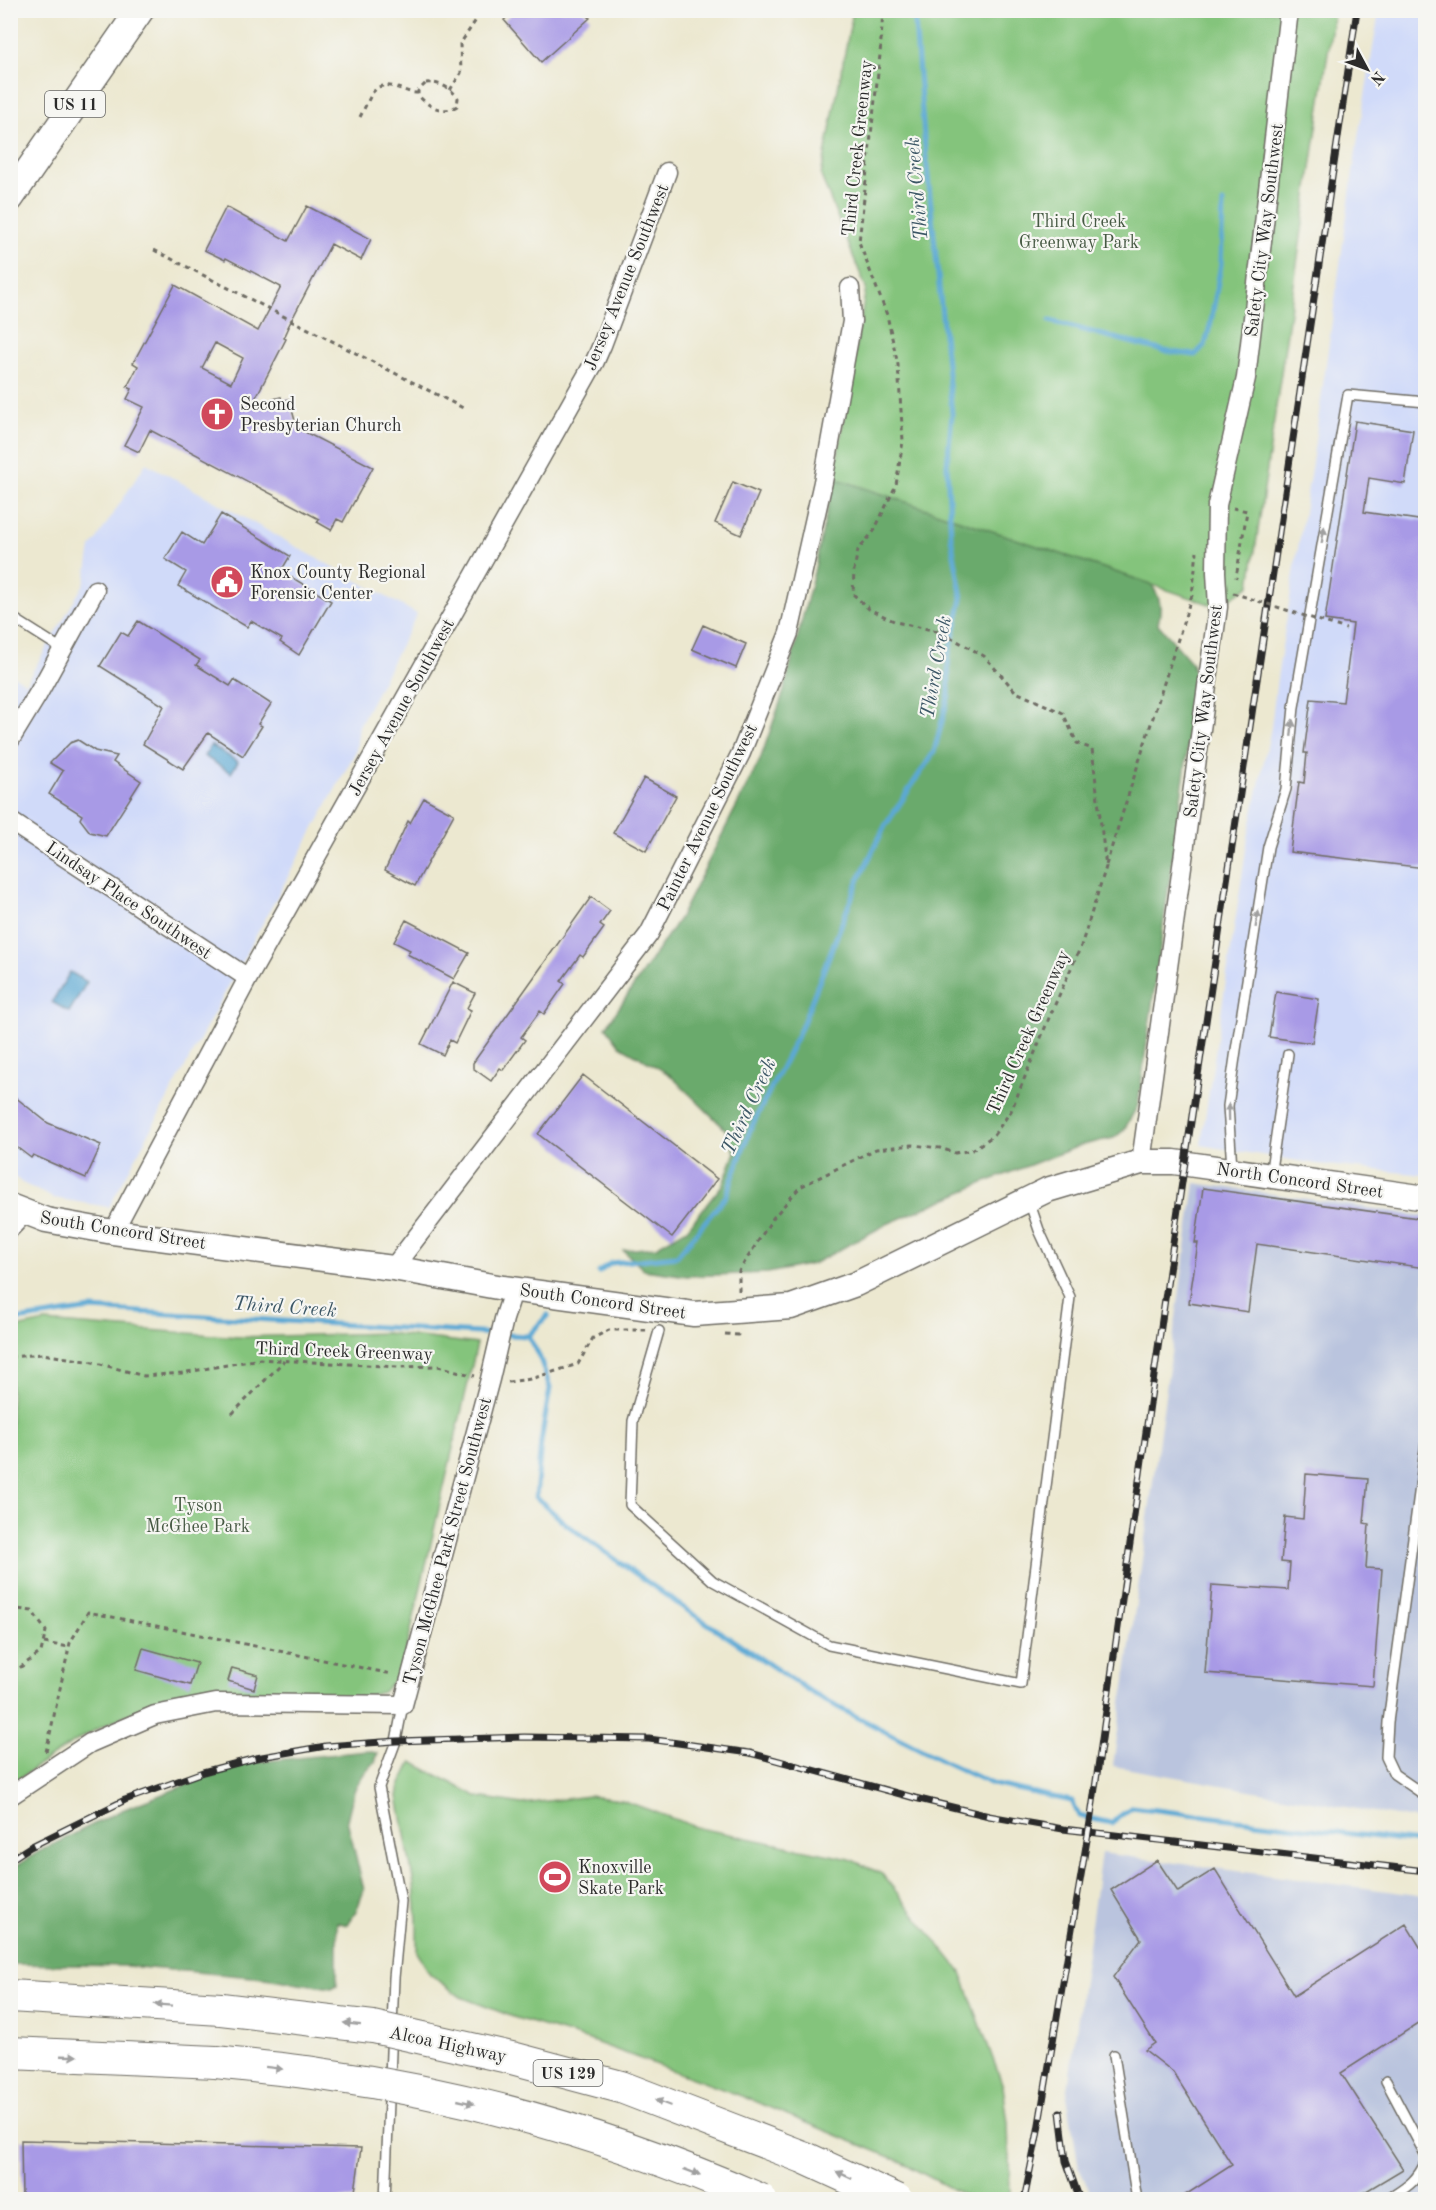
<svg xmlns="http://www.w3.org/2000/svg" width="1436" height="2210" font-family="'Old Standard TT',serif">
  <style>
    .built { fill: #d0daf9 }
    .industrial { fill: #bac4de }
    .green { fill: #84c47c; stroke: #587854; stroke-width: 1.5 }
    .forest { fill: #6baa6c; stroke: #4b6a4c; stroke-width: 1.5 }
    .water { fill: #5ba9d4; stroke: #436a80; stroke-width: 1.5 }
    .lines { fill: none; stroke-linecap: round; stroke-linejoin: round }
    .stream { stroke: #5ba9d4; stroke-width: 5 }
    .building { fill: #a89ae6; fill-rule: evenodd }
    .lane-casing { stroke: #6f6d65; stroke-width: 12 }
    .street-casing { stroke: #6f6d65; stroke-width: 21 }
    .secondary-casing { stroke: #6f6d65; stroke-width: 27 }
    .primary-casing { stroke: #6f6d65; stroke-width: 30 }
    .highway-casing { stroke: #6f6d65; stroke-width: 34 }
    .path { stroke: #6f6d65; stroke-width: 3; stroke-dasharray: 4.5 4.5; stroke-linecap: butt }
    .lane { stroke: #fff; stroke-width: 9 }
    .street { stroke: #fff; stroke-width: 18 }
    .secondary { stroke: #fff; stroke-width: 24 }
    .primary { stroke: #fff; stroke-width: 27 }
    .highway { stroke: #fff; stroke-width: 32 }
    .rail-casing { stroke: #2b2b2b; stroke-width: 7 }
    .rail { stroke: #f6f6f2; stroke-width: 4.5; stroke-dasharray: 14; stroke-linecap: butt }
    .highway-bridge-casing { stroke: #6f6d65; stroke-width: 34; stroke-linecap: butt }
    .path-bridge { stroke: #6f6d65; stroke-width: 3; stroke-dasharray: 4.5 4.5; stroke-linecap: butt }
    .highway-bridge { stroke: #fff; stroke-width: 32 }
    .oneway { fill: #a0a0a0 }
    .labels { text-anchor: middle; stroke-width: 4.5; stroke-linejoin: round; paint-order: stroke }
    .shield { fill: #f6f6f2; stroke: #686867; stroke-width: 1.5 }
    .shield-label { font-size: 16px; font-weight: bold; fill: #2b2b2b }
    .street-label { font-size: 18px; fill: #2b2b2b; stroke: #f6f6f2 }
    .park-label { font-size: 18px; fill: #465943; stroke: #f6f6f2 }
    .poi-label { font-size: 18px; fill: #2b2b2b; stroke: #f6f6f2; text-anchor: start }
    .water-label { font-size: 20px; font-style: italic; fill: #3c5766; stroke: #f6f6f2 }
  </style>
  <rect width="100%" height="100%" fill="#f6f6f2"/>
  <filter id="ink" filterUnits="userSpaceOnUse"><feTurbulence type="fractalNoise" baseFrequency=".0167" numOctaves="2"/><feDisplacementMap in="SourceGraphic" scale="12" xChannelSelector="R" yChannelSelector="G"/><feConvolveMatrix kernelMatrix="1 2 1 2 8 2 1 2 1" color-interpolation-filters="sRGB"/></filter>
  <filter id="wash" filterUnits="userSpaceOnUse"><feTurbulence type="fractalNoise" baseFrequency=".008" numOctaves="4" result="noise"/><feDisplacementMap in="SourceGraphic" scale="24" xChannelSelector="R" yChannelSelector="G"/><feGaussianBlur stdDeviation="1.35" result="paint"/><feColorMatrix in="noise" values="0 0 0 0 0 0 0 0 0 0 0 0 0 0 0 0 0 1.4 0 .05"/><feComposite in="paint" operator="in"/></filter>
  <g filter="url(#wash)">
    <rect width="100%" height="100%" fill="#ece8d0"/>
    <path class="built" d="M1379,11H1425V1175L1317,1164L1201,1145L1248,837L1271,728L1277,678L1313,456L1357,144Z
      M146,463L417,614L359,726L356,751L109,1207L53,1198L22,1183L11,1174V674L26,683L85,582L91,548Z"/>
    <path class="industrial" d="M1195,1183L1425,1216V1821L1113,1766Z
      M1101,1853L1425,1896V2199H1093L1079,2168L1067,2096Z"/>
    <path class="green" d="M853,11H1334L1250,585L1218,607L834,478L866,288L821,176Z
      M45,1322L239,1337L387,1333L477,1344L408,1643L399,1674L383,1692L362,1697L193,1696C128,1704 62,1747 11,1785V1329Z
      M412,1762L478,1797L522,1804L589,1796L622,1800L699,1828L850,1859L882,1874L961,1972L1003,2086L1008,2123L1010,2194L1008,2199H971L897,2160L744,2097L589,2040L516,2018L461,1997L430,1974L417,1952V1919L414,1885L398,1796L400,1786Z"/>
    <path class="forest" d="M834,478L1151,584C1161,598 1162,608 1158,624L1192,663L1195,675L1185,770L1138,1105L1124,1130L1114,1138L1082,1145L983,1183L887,1224L813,1264L768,1273L687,1276L644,1270L623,1250L656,1247L687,1229L723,1184L735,1152L725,1129L669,1074L620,1046L606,1027L680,917L760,760L784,691L814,572Z
      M367,1751L378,1753L375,1762L363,1775L354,1791L347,1820L364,1890L356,1912L347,1925L337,1922V1985L332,1988L264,1978L126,1966L11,1964V1869L40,1851L122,1810L214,1774L247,1763Z"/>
    <path class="water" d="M211,745L238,762L231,773L204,756Z
      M70,972L87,982L69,1012L52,1002Z"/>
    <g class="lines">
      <path class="stream" d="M1050,321L1164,351L1195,355L1205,345L1211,322L1221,264L1223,203
        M599,1272L611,1263L677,1256L726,1196L750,1130L801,1028L859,879L885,826L934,752L949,694L948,658L962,599L951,537L947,466L952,414L924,137L914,10
        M10,1321L91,1309L528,1336L548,1315
        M528,1336L540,1358L550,1388L541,1441L536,1497L566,1524L681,1606L820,1698L951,1765L992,1784L1072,1801L1079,1816L1111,1823L1132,1807L1426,1843"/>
    </g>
    <g id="blocks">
      <path class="building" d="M515,10H583L590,18L541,62L504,20Z
        M307,206L371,239L361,260L331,244L288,327H289L284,338L286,339L252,405L281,397L282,401L289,399L297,428L373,467L343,522L337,519L331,530L317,522L319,519L150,430L139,452L124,445L144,407L127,399L132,389L127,387L138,366L133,363L175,285L258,331L281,287L226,258L225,260L204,250L226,207L288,241ZM215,343L243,358L231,383L202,368Z
        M1355,421L1413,430L1405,484L1369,478L1364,512L1425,521V658L1418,712L1425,713V868L1290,852L1299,782L1304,783L1307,753H1304L1311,699L1343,702L1353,624L1325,620Z
        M733,482L759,493L741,535L715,523Z
        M221,514L290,556L281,571L331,601L299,655L280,642L282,639L251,621L247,627L178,586L186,572L165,559L182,532L202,545Z
        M138,621L200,660L196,665L230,686L234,680L271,704L258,724L262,726L243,756L208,733L183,769L143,744L164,706L100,666L121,632L128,636Z
        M703,625L746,644L736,668L692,649Z
        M78,740L95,751L117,756L113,762L141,781L106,836L90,832L80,819L82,815L49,794L63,771L50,763L70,743Z
        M644,778L676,796L646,851L613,833Z
        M424,798L454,814L415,886L385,870L408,821L410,823Z
        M591,897L610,911L600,925L604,928L583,957L580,955L561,981L565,984L544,1014L540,1011L521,1037L525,1040L503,1070L500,1068L491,1081L473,1068V1063Z
        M406,920L469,953L454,979L407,954L410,950L394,942Z
        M453,982L475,993L467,1008L471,1010L455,1043L450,1040L443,1055L421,1044Z
        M1276,992L1319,999L1312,1043L1269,1037Z
        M583,1075L717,1179L672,1237L538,1134Z
        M10,1093L48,1123L101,1145L86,1178L33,1155L31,1158L10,1142Z
        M1203,1188L1425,1219V1268L1257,1244L1248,1312L1189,1303L1198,1243H1195Z
        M1306,1474L1368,1479L1364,1523L1369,1524L1366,1568L1382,1569L1373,1686L1205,1673L1212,1585L1288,1590L1290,1563L1281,1562L1285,1517L1303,1519Z
        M143,1648L197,1663L190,1685L136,1670Z
        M232,1668L258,1675L254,1689L228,1681Z
        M1157,1860L1178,1892L1215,1869L1294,1996L1406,1924L1425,1955V2019L1341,2073L1403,2169L1353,2199H1179L1232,2165L1173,2072L1145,2050L1155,2043L1113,1977L1141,1939L1111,1890Z
        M21,2140L361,2148L354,2199H22Z"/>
    </g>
  </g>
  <g filter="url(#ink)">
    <use href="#blocks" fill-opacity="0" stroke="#6f6d65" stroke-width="1.5"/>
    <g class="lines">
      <defs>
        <path id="lane" d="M10,616L62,649
          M1232,1168L1228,1106L1236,1050L1268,847L1286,789L1294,707L1348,395L1426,402
          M1270,1176L1288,1054
          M10,1235L28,1216
          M659,1331L633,1421L630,1505L713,1581L829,1645L1021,1684L1070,1297L1039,1230L1029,1201
          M1426,1442L1388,1722L1386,1757L1394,1774L1426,1796
          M1114,2055L1137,2200
          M1386,2081L1426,2156
          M385,2200L394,1978L401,1901L379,1787L396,1741L403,1705
          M1387,2200C1406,2187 1416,2183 1426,2161"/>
        <path id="street" d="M10,740L38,694L95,590
          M10,821L248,978
          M1141,1162L1218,607L1216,572L1217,505L1246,378L1289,10
          M113,1232L248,978L595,361L602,345L667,172
          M393,1268L649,934L741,753L789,633L823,482L852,321L850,288
          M10,1796L90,1743L155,1715L216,1703L403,1705L490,1379L504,1319L514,1288"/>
        <path id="secondary" d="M10,1206L46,1220L113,1232L393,1268L503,1288L694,1314L791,1307L856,1284L1047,1190L1141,1162H1174L1426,1198"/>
        <path id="primary" d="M10,198L140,10"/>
        <path id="highway" d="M10,1996L221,2009
          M10,2053L216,2062"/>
      </defs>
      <use href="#lane" class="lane-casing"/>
      <use href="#street" class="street-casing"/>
      <use href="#secondary" class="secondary-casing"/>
      <use href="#primary" class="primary-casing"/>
      <use href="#highway" class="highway-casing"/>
      <path class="path" d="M426,83C439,82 450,87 458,98L457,106C444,115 427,106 418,95V91Z
        M450,90L461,73L460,44L482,11
        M360,117L372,93L378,87C394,82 403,93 418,93
        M154,250L463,408
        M1233,508L1247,511L1236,578
        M1106,865L1192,595L1197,552
        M739,1291V1271L773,1218L800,1187L876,1149L913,1145L940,1148L955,1153L972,1150L993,1136L1011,1111L1049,1018L1081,946L1106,867L1092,749L1077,743L1063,713L1016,692L984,656L941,632L896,622L869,609L853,594L854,570L858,550L874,531L896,485L903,441L898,365L887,315L859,242L880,55L883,10
        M725,1334L738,1335V1330
        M10,1357L42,1354L93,1362L144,1376L182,1373L260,1359L399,1367L438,1366L475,1376
        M508,1382L531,1379L578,1364L593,1338L609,1330H647
        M232,1414L284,1361
        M10,1608L32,1611L46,1631L41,1652L10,1675
        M44,1643L69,1647
        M46,1752L70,1643L88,1612L392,1674"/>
      <use href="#lane" class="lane"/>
      <use href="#street" class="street"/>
      <use href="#secondary" class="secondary"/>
      <use href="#primary" class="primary"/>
      <use href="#highway" class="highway"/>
      <defs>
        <path id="rail" d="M10,1860L30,1847L125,1800L203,1772L256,1758L326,1746L396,1741L524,1737L649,1739L750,1753L915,1798L989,1816L1063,1829L1426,1871
          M1060,2112L1066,2161L1080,2200
          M1024,2200L1037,2136L1091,1816L1174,1236L1357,10"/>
      </defs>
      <use href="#rail" class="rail-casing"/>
      <use href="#rail" class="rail"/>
      <defs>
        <path id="highway-bridge" d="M221,2009L373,2027L512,2058L621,2087L803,2157L897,2200
          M216,2062C250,2066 285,2069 320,2074C471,2095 621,2139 761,2200"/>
      </defs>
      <use href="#highway-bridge" class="highway-bridge-casing"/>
      <path class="path-bridge" d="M1233,593L1346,629"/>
      <use href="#highway-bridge" class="highway-bridge"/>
    </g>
    <defs><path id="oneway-solid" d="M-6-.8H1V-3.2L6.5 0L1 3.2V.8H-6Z" transform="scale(1.5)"/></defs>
    <g class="oneway">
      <use href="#oneway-solid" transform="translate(1323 535) rotate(-81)"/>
      <use href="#oneway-solid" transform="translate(1292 728) rotate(-85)"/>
      <use href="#oneway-solid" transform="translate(1257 919) rotate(-81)"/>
      <use href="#oneway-solid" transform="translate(1229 1112) rotate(-91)"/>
      <use href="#oneway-solid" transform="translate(163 2005) rotate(-176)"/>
      <use href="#oneway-solid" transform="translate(352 2024) rotate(-173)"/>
      <use href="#oneway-solid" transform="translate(69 2056) rotate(2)"/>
      <use href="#oneway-solid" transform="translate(274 2068) rotate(7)"/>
      <use href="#oneway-solid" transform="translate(466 2102) rotate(13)"/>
      <use href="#oneway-solid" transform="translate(663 2103) rotate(-160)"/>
      <use href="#oneway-solid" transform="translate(692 2172) rotate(20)"/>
      <use href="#oneway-solid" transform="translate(844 2175) rotate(-155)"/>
    </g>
  </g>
  <defs>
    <symbol id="church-disc" viewBox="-11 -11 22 22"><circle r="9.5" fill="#d1495b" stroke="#f6f6f2"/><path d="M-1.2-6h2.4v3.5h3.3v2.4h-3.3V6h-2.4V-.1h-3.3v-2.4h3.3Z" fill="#fff"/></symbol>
    <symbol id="civic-disc" viewBox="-11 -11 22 22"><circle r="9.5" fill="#d1495b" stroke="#f6f6f2"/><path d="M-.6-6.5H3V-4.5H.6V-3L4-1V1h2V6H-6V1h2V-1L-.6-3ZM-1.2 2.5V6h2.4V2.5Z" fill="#fff"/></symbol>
    <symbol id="stadium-disc" viewBox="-11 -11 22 22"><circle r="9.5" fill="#d1495b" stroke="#f6f6f2"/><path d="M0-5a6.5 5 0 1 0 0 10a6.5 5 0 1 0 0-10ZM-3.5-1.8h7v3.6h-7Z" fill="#fff"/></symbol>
  </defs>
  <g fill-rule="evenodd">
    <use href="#church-disc" x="198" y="395" width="38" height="38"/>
    <use href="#civic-disc" x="208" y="563" width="38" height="38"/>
    <use href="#stadium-disc" x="536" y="1858" width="38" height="38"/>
  </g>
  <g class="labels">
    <g class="shield">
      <rect x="45" y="91" width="60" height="26" rx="4.5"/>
      <rect x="533.5" y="2060" width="69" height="26" rx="4.5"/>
    </g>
    <g class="shield-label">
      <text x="75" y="110">US 11</text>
      <text x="568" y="2079">US 129</text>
    </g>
    <g class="street-label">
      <text transform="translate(857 148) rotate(-84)" y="6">Third Creek Greenway</text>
      <text transform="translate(1264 230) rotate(-83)" y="6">Safety City Way Southwest</text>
      <text transform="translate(626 277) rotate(-68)" y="6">Jersey Avenue Southwest</text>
      <text transform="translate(401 707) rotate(-61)" y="6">Jersey Avenue Southwest</text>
      <text transform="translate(1203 711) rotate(-83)" y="6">Safety City Way Southwest</text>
      <text transform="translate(707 817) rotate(-64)" y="6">Painter Avenue Southwest</text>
      <text transform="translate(129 900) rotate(34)" y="6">Lindsay Place Southwest</text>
      <text transform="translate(1028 1032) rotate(-66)" y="6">Third Creek Greenway</text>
      <text transform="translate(1300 1180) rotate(8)" y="6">North Concord Street</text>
      <text transform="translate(123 1230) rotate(9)" y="6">South Concord Street</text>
      <text transform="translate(603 1301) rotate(8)" y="6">South Concord Street</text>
      <text transform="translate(344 1351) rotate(2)" y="6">Third Creek Greenway</text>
      <text transform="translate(447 1541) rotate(-75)" y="6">Tyson McGhee Park Street Southwest</text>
      <text transform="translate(448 2044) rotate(12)" y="6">Alcoa Highway</text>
    </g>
    <g class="park-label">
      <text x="1079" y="227">Third Creek<tspan x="1079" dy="21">Greenway Park</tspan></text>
      <text x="198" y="1511">Tyson<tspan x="198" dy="21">McGhee Park</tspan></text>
    </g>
    <g class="poi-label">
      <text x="240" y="410">Second<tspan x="240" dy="21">Presbyterian Church</tspan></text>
      <text x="250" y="578">Knox County Regional<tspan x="250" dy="21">Forensic Center</tspan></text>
      <text x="578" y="1873">Knoxville<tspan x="578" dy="21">Skate Park</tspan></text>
    </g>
    <g class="water-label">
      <text transform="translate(916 189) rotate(-95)" y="7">Third Creek</text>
      <text transform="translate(935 667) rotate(-80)" y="7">Third Creek</text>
      <text transform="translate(748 1106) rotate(-65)" y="7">Third Creek</text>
      <text transform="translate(285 1306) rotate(4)" y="7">Third Creek</text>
    </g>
  </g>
  <rect width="1436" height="2210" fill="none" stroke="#f6f6f2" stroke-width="36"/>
  <g transform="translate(1367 69) rotate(131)" stroke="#f6f6f2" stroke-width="4.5" paint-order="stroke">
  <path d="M0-4.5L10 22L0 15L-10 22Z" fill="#2b2b2b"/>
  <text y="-9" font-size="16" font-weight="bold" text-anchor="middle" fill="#2b2b2b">N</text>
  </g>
</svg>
